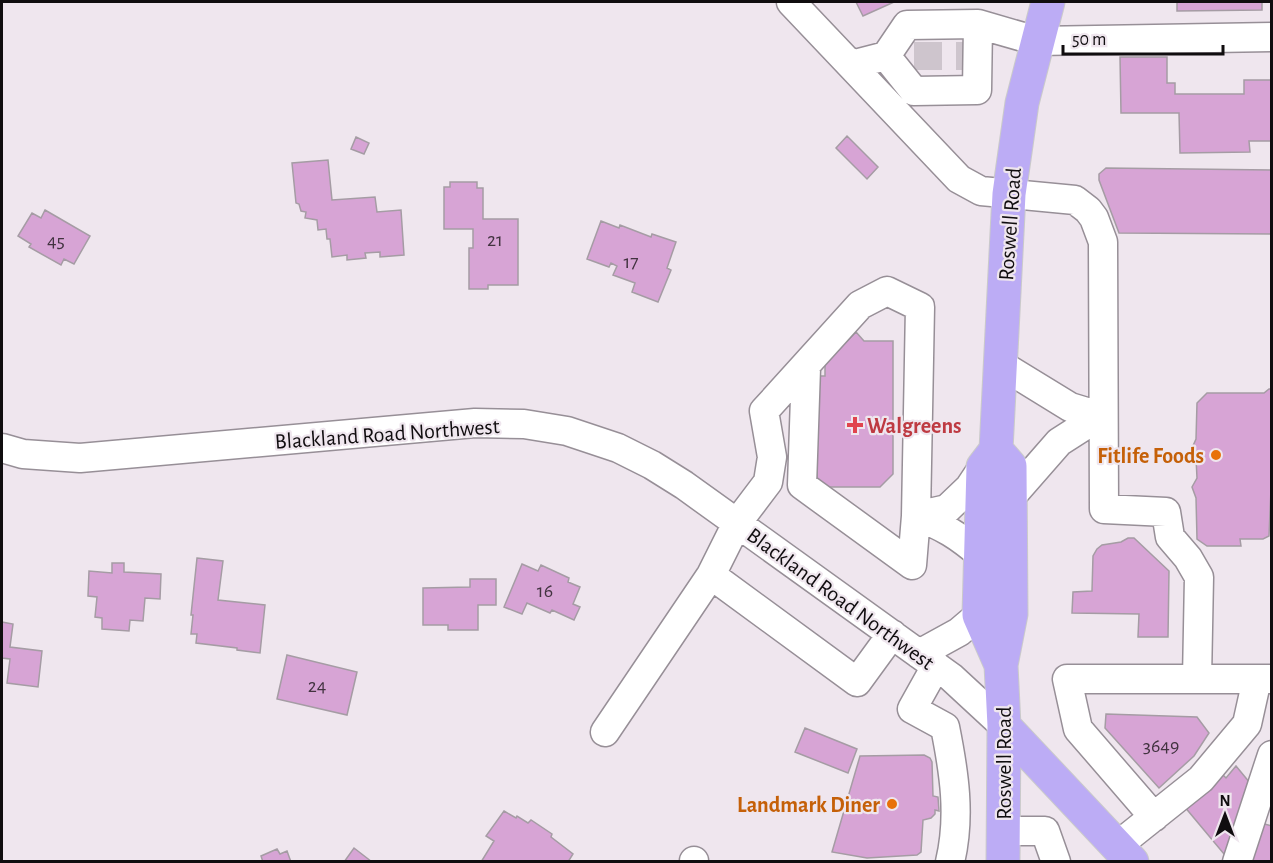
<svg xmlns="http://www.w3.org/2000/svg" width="1273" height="863" font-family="'Alegreya Sans',sans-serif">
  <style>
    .building { fill: #d7a4d5; stroke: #a59ca4; stroke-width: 1.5 }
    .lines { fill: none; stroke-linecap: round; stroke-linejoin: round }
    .minor-tunnel { stroke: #cec5cd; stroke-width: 28; stroke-dasharray: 28 14; stroke-linecap: butt }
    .minor-casing { stroke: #978f97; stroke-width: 31 }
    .major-casing { stroke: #cacaca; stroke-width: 35 }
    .minor { stroke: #fff; stroke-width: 28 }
    .major { stroke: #bcacf5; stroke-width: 33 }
    .health-dot { fill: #e0444e; stroke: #efe6ee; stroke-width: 2 }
    .food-dot { fill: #e8710a; stroke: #efe6ee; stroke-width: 2 }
    .labels { text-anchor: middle; stroke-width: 4.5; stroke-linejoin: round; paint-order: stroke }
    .number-label { font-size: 20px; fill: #423340 }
    .street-label { font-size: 22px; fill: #100d0f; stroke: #efe6ee }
    .health-label { font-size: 22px; font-weight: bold; fill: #be3a42; stroke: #efe6ee; text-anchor: start }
    .food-label { font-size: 22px; font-weight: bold; fill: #c56008; stroke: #efe6ee; text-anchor: end }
  </style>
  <rect width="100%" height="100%" fill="#efe6ee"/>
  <path class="building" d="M856,2H894L863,16Z
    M1177,2H1262V10L1177,11Z
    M1120,57H1167V83H1175V94H1244V80H1272V141H1249L1250,152L1180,153L1179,113H1121Z
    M847,136L878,167L867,179L836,148Z
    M356,137L369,143L364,154L351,149Z
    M328,160L332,200L375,197L377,212L401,210L404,255L380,257V252L365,253L366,258L347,260V255L332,257L330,239H327L326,229L318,230L317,220L305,218L306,212L301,211L299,204L296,203L292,163Z
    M1106,168L1272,170V234L1119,233L1099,180V174Z
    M450,182H477V188H483V219H518V285H488V289H469V248H473V229H444V187H450Z
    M45,210L90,236L74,264L64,259L61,265L29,247L31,244L18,236L32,213L41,218Z
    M601,221L619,228L620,225L651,237L652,234L676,242L667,268L671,270L658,302L632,292L635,283L613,275L617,266L611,263L609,267L587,259Z
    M856,332L864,341H893V474L880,487H817V376H825V364Z
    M1269,389H1272V465L1269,536L1263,539H1240L1241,546H1207L1197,539L1196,498L1192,487L1197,478L1196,458L1193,454L1192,448L1196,439L1197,403L1207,393H1264Z
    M1128,538H1134L1169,571L1168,637H1138L1139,614L1072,613L1073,592L1092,591L1093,556L1097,549L1102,545L1121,542Z
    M197,558L223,561L218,600L265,605L260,653L237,650V648L196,643L197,634H191L193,615H191Z
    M112,563H124V572L161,574L160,599L145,598L143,621L130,620L129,631L102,629V618L95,617L97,597L88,596L89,571L112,573Z
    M522,564L538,571L541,565L569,578L568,582L580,587L573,604L580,607L574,620L552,610L550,613L527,603L522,614L504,607Z
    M470,579H496V605H478V630H448V625H423V588L470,587Z
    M2,622L13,624L10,647L42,651L38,687L7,683L10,659L2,658Z
    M287,655L357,672L347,715L277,699Z
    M1106,714L1197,717L1209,733L1194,756L1159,788L1105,728Z
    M805,728L857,749L848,773L795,752Z
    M924,755L930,758L932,762L933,796L938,797L939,811L935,810V814L931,818L923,820L921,852L917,855L867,858L832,852L860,756Z
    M1236,766L1250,783L1229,860L1184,806L1223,775L1226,778Z
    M504,811L516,818L517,816L528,823L531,820L552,834L551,837L573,854L568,862H481L494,841L486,836Z
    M1261,823L1272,826V862H1251Z
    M354,848L372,862H344Z
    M277,849L280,854L287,851L291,862H263L261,856Z"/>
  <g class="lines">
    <path class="minor-tunnel" d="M914,56H972"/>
    <defs>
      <path id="minor" d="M791,2L959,179L981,191L1075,200L1088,210L1094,218L1103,242L1104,509L1166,512L1170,537L1188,558L1199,577L1197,679
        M886,56L907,25L978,24
        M851,65L886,56L914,91L977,90L978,24L1037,41L1272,37
        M1000,364L1070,407L1103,417
        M2,448L23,454L80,458L475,423L524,424L567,431L618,448L652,465L684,485L951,677L1004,726
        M1010,498L1059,442L1084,426L1103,417
        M916,516L947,509L969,488L983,467
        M916,516C943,526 959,536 981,555
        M711,575L737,523L768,482L772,457L764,411L860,305L887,291L920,307L916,516L912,565L802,485L806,368
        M919,654L959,632L979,615
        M936,666L912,709L945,727C954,772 961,816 950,862
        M605,732L711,575L857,682L892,634
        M1154,817L1078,729L1067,679H1272
        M1003,831H1045L1056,862
        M1117,846L1201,779L1247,724L1257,679
        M694,861V862
        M1237,862L1272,755"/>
      <path id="major" d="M996,450L1010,466L1011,614L1001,665L1004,726L1003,862
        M1001,665L979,615L983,467L996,450L1009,194L1022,103L1048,2
        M1004,726L1132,862"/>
    </defs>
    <use href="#minor" class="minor-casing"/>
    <use href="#major" class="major-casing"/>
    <use href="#minor" class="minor"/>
    <use href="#major" class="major"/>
  </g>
  <path class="health-dot" d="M852 416h6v6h6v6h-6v6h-6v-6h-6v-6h6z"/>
  <g class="food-dot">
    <circle cx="1216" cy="455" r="6"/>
    <circle cx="892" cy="804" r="6"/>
  </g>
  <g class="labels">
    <g class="number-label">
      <text x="495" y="246">21</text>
      <text x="56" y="247">45</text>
      <text x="631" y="268">17</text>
      <text x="545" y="597">16</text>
      <text x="317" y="692">24</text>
      <text x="1161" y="752">3649</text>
    </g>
    <g class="street-label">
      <text transform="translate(1009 224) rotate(-86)" y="8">Roswell Road</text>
      <text transform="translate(387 433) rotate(-4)" y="8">Blackland Road Northwest</text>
      <text transform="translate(841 598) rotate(36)" y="8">Blackland Road Northwest</text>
      <text transform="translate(1003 763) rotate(-90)" y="8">Roswell Road</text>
    </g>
    <g class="health-label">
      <text x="867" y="433">Walgreens</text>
    </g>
    <g class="food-label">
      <text x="1204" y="463">Fitlife Foods</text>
      <text x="880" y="812">Landmark Diner</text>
    </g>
  </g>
  <rect width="1273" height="863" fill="none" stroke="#100d0f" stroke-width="6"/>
  <g transform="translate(1225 815)" stroke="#efe6ee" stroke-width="4.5" paint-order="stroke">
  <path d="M0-4.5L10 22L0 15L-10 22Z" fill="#100d0f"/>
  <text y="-9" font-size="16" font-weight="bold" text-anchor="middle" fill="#100d0f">N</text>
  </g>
  <path d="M1063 45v9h160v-9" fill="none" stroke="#100d0f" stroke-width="3"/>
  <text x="1072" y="45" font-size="18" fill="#100d0f" stroke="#efe6ee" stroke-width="4.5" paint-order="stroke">50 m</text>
</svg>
